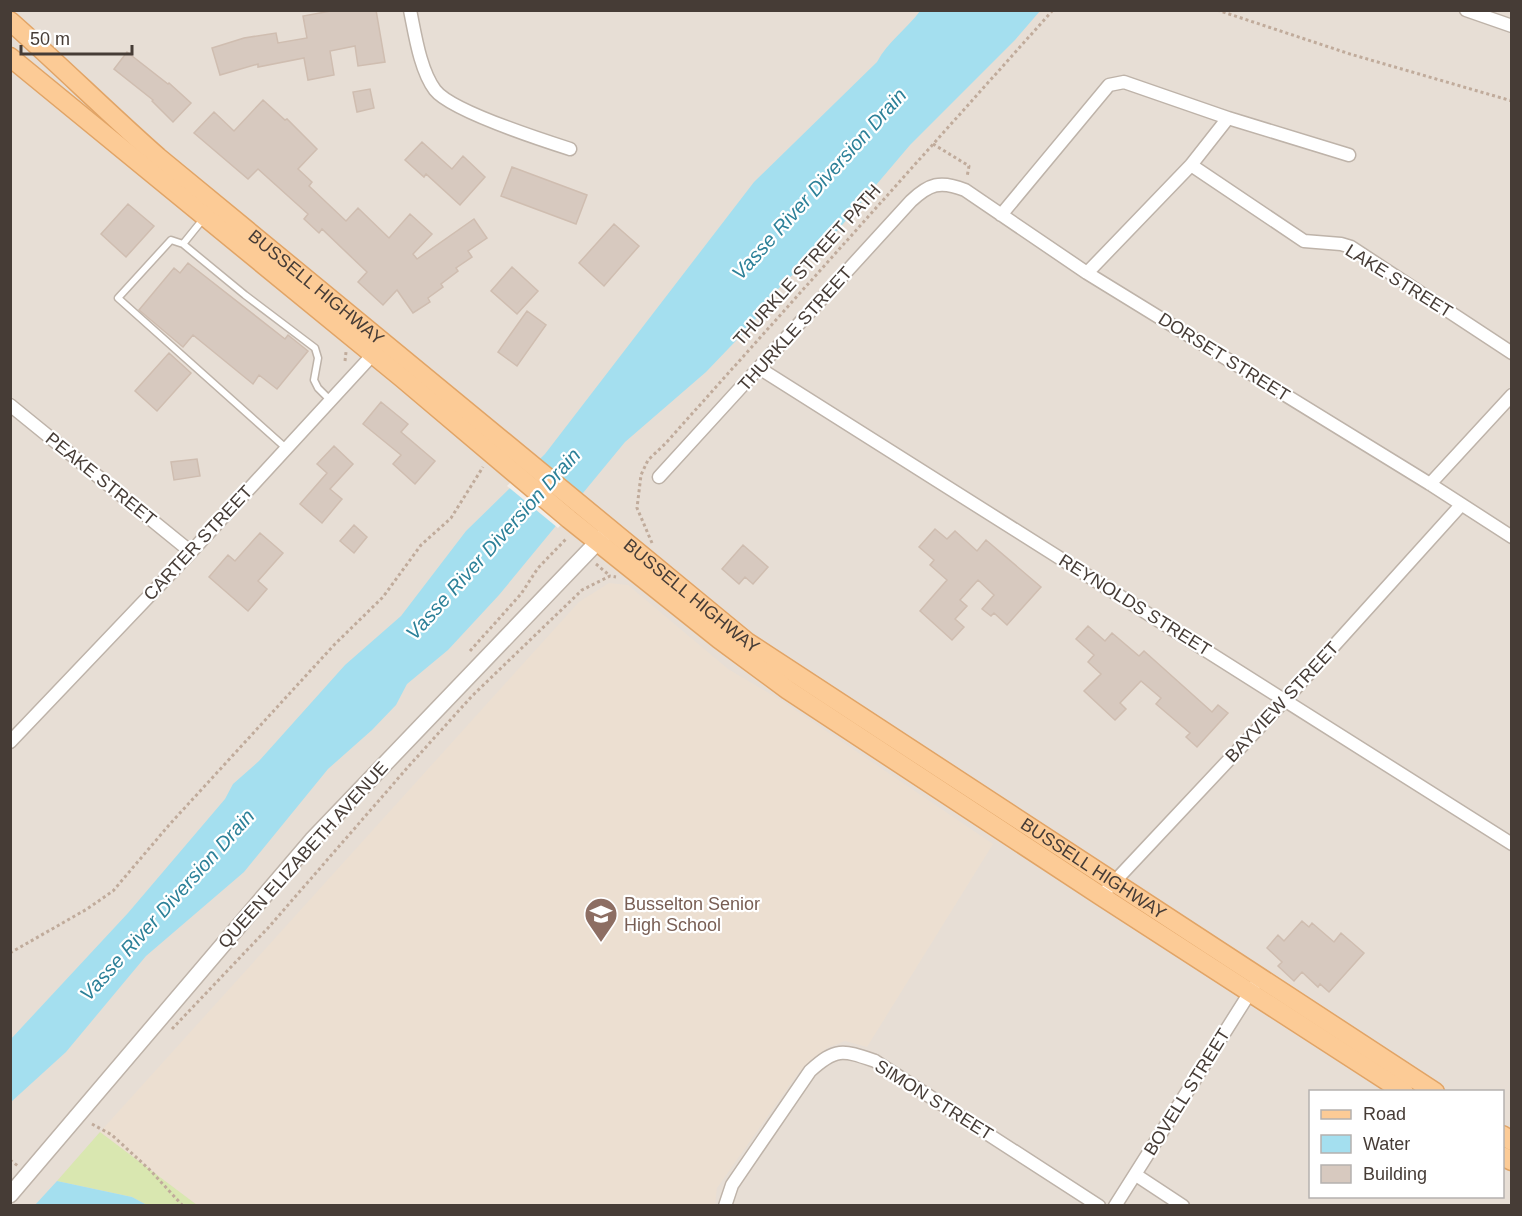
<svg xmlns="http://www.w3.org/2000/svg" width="1522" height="1216" font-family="Arial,sans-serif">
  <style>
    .residential { fill: #e7ded5; fill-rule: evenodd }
    .education { fill: #ecdfd1 }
    .green { fill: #d9e7b0 }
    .water { fill: #a4dfef }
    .pier { fill: #f3ede7 }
    .building { fill: #d7c9bf; stroke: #cfbdb0; stroke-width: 1.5 }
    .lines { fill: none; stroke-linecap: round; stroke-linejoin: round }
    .service-casing { stroke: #beb3a9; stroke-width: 9 }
    .minor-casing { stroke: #beb3a9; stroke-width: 15 }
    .tertiary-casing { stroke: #beb3a9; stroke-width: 18 }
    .primary-casing { stroke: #e1a466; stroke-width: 21 }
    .path { stroke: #c0ab9b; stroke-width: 3; stroke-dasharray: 3 3; stroke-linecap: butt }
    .service { stroke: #fff; stroke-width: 6 }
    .minor { stroke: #fff; stroke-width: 12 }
    .tertiary { stroke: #fff; stroke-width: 15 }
    .primary { stroke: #fccb96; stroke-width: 18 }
    .labels { text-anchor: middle; stroke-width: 4.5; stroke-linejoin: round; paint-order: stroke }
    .street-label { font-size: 18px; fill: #463c36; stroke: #fff }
    .education-label { font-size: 18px; fill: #785e54; stroke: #fff; text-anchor: start }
    .water-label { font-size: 20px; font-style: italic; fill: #2c8098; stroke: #fff }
  </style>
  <rect width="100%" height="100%" fill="#f3ede7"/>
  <path class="residential" d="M10,11H1511V1205H11ZM1310,1092H1502V1196H1310Z"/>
  <path class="education" d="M609,583L628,585L728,669L779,699L993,844L867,1047L845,1041L827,1048L799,1072L717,1188L715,1205H197L100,1132L579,602Z"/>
  <path class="green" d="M100,1132L197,1205H147L132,1197L57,1181Z"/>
  <path class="water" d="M920,11H1040L1015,40L910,145L837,231L775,292L752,324L706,372L625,442L499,595L448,650L407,684L396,705L372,730L328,769L244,872L146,956L66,1052L11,1102L10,1040L128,913L225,799L233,784L259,761L345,665L401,616L466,531L545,454L754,182L877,62C888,41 907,29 920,11Z
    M57,1181L132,1197L147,1205H35Z"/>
  <path class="pier" d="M537,456L585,496L558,528L507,486Z"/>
  <path class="building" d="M336,10H376L385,62L358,66L355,46L330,51L334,75L308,80L304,58L258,67V64L220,75L212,48L244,38L276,33L278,43L307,38L303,16Z
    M127,52L168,84L169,83L191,103L173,122L152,101L153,100L114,69Z
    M370,89L374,108L357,112L353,92Z
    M263,100L285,120L287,119L317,149L298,169L312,182L309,186L346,221L358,208L389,238L410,214L432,234L413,254L417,259L474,219L487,238L468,251L472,257L456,268L458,271L441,284L443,287L428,298L430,302L413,313L397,290L383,305L358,282L367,272L322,229L319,233L304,219L308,214L258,169L248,179L194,133L214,112L234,131Z
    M422,142L452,169L463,156L485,177L460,205L426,174L424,177L405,160Z
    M512,167L587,195L576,224L501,196Z
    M128,204L154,226L126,257L101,234Z
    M614,224L639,246L604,286L579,263Z
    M188,263L285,339L288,335L308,351L277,389L259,375L253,384L193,335L183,347L139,310L174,268L180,273Z
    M512,267L538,291L517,314L491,291Z
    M527,311L546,325L517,366L498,352Z
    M169,353L191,373L157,411L135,391Z
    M381,402L408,424L401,432L435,461L415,484L393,464L401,455L363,424Z
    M334,446L353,464L330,489L342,499L322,523L300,504L327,473L317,464Z
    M197,459L200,476L174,480L171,462Z
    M354,525L367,537L354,553L340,541Z
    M935,529L947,539L955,531L977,551L986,540L1041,587L1007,625L994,613L991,616L982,609L994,595L978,580L960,600L967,606L955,619L964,627L952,640L920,611L947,580L930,565L934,560L919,547Z
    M260,533L283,553L258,581L267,589L248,611L209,577L228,555L235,561Z
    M743,545L768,567L753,584L745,577L739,584L722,569Z
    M1088,626L1105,641L1112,633L1139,656L1144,651L1212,712L1218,705L1228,713L1197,747L1186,737L1190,733L1156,704L1161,698L1141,681L1120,703L1126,709L1115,720L1084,691L1101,674L1088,662L1094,655L1076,639Z
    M1302,921L1309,927L1312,923L1334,942L1341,933L1364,953L1329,992L1320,984L1318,987L1302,972L1294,981L1278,966L1282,962L1267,948L1278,935L1284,941Z"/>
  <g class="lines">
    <defs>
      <path id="service" d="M204,218L183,244L245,295L315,348L318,358L314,380L318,388L330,400
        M183,244L171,240L118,298L287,449"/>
      <path id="minor" d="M410,10C415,34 420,70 435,90C451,111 542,140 570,149
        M1466,10L1512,26
        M1191,165L1304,241L1341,244L1351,247L1512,353
        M1001,215L1109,85L1124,82L1228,118L1349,155
        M1087,273L1191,165L1228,118
        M759,368L1512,844
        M10,405L191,552
        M659,477L911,201C929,184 940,180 965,190L1087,273L1430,484L1512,537
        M1430,484L1512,395
        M10,742L191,552L377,350
        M1101,896L1285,700L1461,505
        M1136,1175L1183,1206
        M725,1206L732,1185L810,1071C836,1047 843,1050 875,1061L1099,1206
        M1115,1206L1254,986"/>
      <path id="tertiary" d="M10,1195L312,840L606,533"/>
      <g id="primary">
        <path id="s1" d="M10,21C61,66 108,113 158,157L747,642L1435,1092"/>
        <path d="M10,57L402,378L569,519L719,639L788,690L1101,896L1404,1092"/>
        <path d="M1502,1135L1512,1141"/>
        <path d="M1502,1156L1512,1161"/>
      </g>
    </defs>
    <use href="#service" class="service-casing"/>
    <use href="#minor" class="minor-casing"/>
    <use href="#tertiary" class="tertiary-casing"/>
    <use href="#primary" class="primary-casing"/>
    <path class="path" d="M1217,10L1350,54L1512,101
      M933,144L969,166L967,177
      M345,361L346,352
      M652,543L637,508L641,475L648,460L665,444L1053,10
      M596,564L609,575
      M470,651L521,594L538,568L567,538
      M10,953L87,909L113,891L169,825L334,645L383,597L421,545L451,518L483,467
      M172,1029L268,928L408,767L472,696L582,590L610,576L616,577
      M92,1124L112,1135L150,1170L183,1206
      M10,1160L18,1166"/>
    <use href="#service" class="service"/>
    <use href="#minor" class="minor"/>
    <use href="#tertiary" class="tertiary"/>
    <use href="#primary" class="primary"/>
  </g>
  <defs>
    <symbol id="school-pin" viewBox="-11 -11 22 30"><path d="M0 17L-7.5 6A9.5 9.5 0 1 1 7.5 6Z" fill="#8d6e63" stroke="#fff"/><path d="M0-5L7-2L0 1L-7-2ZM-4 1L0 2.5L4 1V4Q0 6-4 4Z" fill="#fff"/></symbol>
  </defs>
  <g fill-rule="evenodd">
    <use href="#school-pin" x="582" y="895" width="38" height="52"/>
  </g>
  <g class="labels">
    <g class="street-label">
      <text transform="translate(807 265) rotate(-48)" y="6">THURKLE STREET PATH</text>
      <text transform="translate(1399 281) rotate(32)" y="6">LAKE STREET</text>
      <text dy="6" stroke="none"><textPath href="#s1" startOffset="406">BUSSELL HIGHWAY</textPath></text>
      <text transform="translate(795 329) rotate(-48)" y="6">THURKLE STREET</text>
      <text transform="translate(1224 357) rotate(32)" y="6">DORSET STREET</text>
      <text transform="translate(101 479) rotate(39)" y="6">PEAKE STREET</text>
      <text transform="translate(198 543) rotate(-47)" y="6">CARTER STREET</text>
      <text dy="6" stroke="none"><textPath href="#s1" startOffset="892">BUSSELL HIGHWAY</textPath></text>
      <text transform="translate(1135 605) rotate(32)" y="6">REYNOLDS STREET</text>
      <text transform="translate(1282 702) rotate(-47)" y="6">BAYVIEW STREET</text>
      <text transform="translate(303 855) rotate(-48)" y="6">QUEEN ELIZABETH AVENUE</text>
      <text dy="6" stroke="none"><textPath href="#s1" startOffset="1378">BUSSELL HIGHWAY</textPath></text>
      <text transform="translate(1187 1092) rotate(-58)" y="6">BOVELL STREET</text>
      <text transform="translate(934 1100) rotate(32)" y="6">SIMON STREET</text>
    </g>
    <g class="education-label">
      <text x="624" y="910">Busselton Senior<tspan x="624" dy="21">High School</tspan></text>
    </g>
    <g class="water-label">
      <text transform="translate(819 184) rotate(-48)" y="7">Vasse River Diversion Drain</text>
      <text transform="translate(493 544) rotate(-48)" y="7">Vasse River Diversion Drain</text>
      <text transform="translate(167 905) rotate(-48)" y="7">Vasse River Diversion Drain</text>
    </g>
  </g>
  <rect width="1522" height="1216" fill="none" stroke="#463c36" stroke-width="24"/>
  <rect x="1309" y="1090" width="195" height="108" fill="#ffffff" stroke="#b5b1af" stroke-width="1.5"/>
  <rect x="1321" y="1110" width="30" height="9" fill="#fccb96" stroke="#b5b1af" stroke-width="1.5"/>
  <text x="1363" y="1120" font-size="18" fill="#463c36">Road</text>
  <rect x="1321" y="1135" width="30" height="18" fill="#a4dfef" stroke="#b5b1af" stroke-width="1.5"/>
  <text x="1363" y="1150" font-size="18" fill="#463c36">Water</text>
  <rect x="1321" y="1165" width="30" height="18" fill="#d7c9bf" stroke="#b5b1af" stroke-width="1.5"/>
  <text x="1363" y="1180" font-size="18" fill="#463c36">Building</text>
  <path d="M21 45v9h111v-9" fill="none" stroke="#463c36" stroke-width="3"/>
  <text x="30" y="45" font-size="18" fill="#463c36" stroke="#ffffff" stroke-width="4.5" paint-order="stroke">50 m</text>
</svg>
